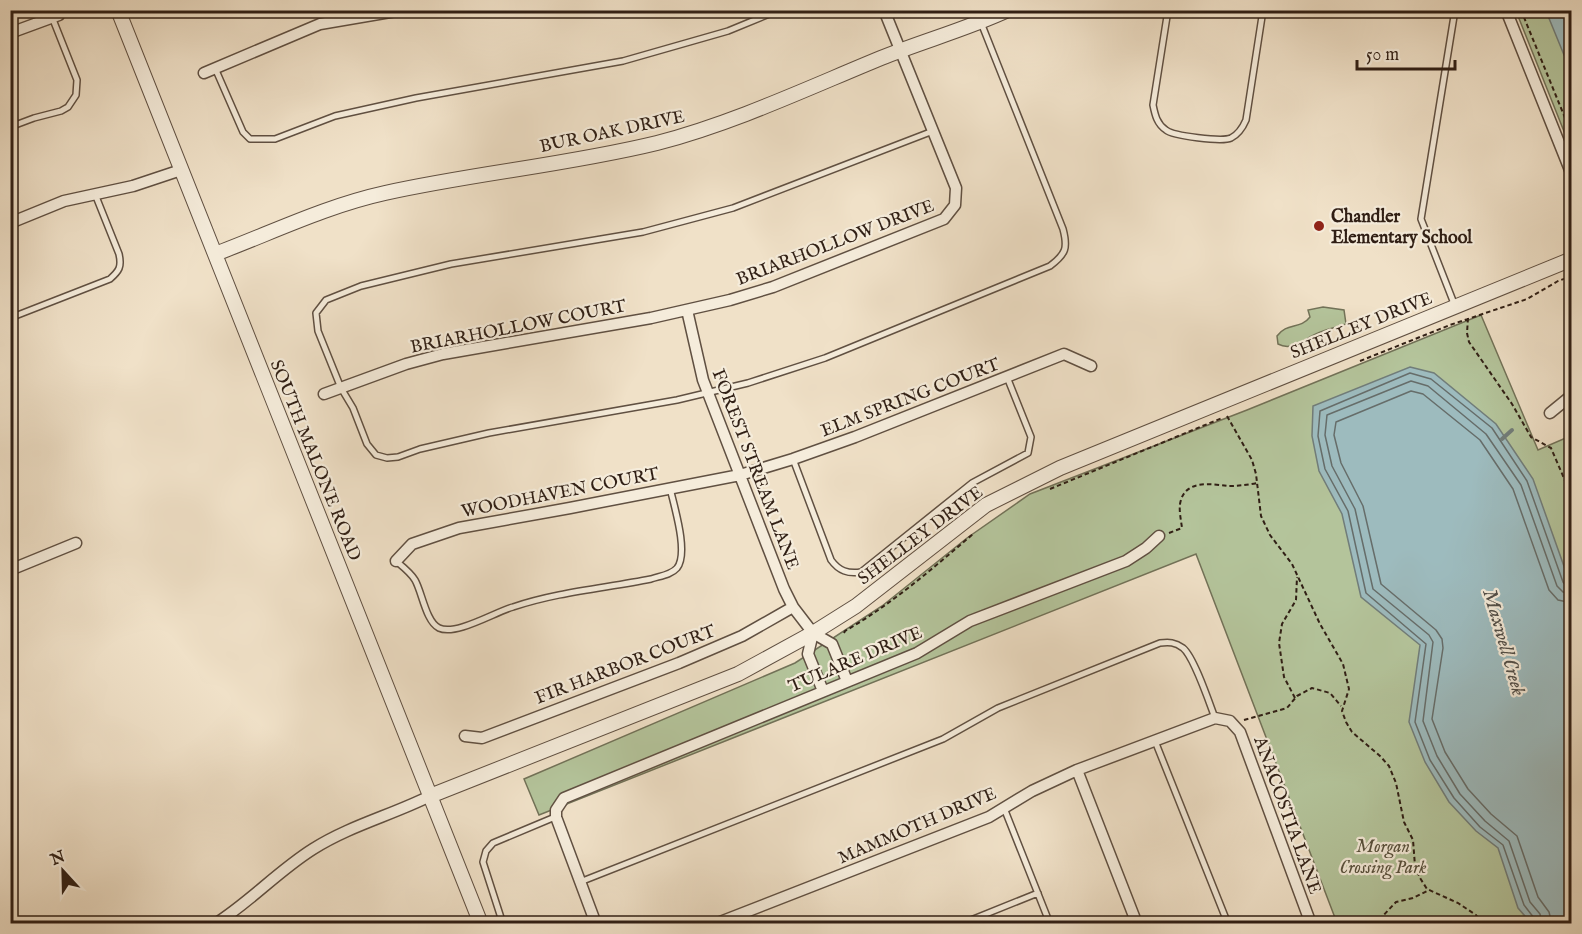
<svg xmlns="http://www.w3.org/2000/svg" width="1582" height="934" font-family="'IM FELL English',serif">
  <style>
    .green { fill: #b4c49b; stroke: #727258; stroke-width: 1.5 }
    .water { fill: #9dbbbe; stroke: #717d7a; stroke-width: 1.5 }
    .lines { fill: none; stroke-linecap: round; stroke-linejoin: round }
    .shore { stroke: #666d6a; stroke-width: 1.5 }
    .stream { stroke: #717d7a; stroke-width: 4 }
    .service-casing { stroke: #605042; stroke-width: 8 }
    .minor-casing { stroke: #605042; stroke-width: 13 }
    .tertiary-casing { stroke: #605042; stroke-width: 16 }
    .path { stroke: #301f15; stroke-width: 2; stroke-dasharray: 4.5 3; stroke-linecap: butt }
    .service { stroke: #f5ecdb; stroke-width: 5 }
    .minor { stroke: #f5ecdb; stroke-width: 10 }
    .tertiary { stroke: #f5ecdb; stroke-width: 14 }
    .poi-dot { fill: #8f2418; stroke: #f5ecdb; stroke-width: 2 }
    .labels { text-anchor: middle; stroke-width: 4.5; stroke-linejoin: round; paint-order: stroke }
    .street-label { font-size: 18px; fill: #301f15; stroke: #f5ecdb }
    .poi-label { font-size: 18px; font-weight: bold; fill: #301f15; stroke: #f5ecdb; text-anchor: start }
    .park-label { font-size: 18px; font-style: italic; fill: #58513d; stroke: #f5ecdb }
    .water-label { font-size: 20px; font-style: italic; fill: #514e48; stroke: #f5ecdb }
  </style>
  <rect width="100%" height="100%" fill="#f0e1c8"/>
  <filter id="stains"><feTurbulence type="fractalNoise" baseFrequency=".00333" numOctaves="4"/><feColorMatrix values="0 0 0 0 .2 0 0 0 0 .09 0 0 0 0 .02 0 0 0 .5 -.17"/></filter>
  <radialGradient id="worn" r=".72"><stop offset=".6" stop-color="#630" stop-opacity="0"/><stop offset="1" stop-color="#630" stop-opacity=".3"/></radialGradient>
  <path class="green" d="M1516,11H1571V149Z
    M1323,307L1344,310L1346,324C1337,327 1327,329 1318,333C1305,338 1293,352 1278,344L1277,336C1287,322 1300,330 1310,317L1308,310Z
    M1481,315L1538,450L1568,437L1571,445V923H1337L1196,554L539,815L524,779L795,663L882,606L967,538L1030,494L1247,410Z"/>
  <path class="water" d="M1546,11H1571V72Z
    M1410,367L1434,373L1496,424L1533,479L1571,586V923H1531L1518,908L1498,848L1476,831L1449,802L1425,762L1409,722L1420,645L1361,597L1342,514L1319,471L1312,436L1313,406Z"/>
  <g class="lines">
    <path class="shore" d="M1535,924L1534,918L1524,905L1503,845L1480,827L1454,798L1430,760L1415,722L1426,644L1366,593L1348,511L1325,469L1318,436L1320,411L1410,373L1431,379L1492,428L1527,481L1563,582L1566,586L1572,587
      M1542,924L1540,914L1530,902L1509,841L1485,821L1460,794L1437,756L1423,721L1433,642L1429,635L1373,589L1355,509L1332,466L1325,435L1327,415L1411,381L1428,386L1486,434L1521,485L1557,586L1563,592L1572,594
      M1552,924L1549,912L1538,897L1517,836L1491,814L1468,789L1445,752L1432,719L1443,648L1442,639L1436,630L1381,584L1363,506L1341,463L1334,435L1336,422L1411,391L1423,394L1480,440L1513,489L1549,590L1558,600L1572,603"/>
    <path class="stream" d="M1502,439L1512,430"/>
    <defs>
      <path id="service" d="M1168,10L1153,105C1155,115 1157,124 1166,130C1173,136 1222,142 1231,138C1239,134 1243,127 1246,120L1263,10
        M215,68L243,132L250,139H275L335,116L416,98L623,61L728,31L779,10
        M10,127L34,118L61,111L68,107L76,95L77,80L52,17
        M933,131L733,208L643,232L451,264L361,286L326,300L316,313L318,331L341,388L353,408L367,444L376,455L387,458L398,457L420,449L489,433L677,400L748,383L825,358L1050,266C1066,254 1068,248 1063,229L976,10
        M1455,306L1421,219L1455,10
        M10,318L110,279C119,271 122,267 119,254L95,194
        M793,459L831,560C839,571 848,574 861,572L972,483L1028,453L1031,437L1007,377
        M396,561C402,566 411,573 415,580C422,592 426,622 439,628C456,636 495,612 513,607C557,592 606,588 651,579C660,576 671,575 677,568C689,553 674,506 670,488
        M1155,741L1228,924
        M1004,808L1050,924
        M580,882L943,739L998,708L1160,643C1169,642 1175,642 1183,648C1194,657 1209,702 1215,718
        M503,924L483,862L486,851L493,843L555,817
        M961,924L1038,893"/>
      <path id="minor" d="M1506,10L1572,175
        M10,33L59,15
        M204,73L320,24L402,10
        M10,223L64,201L133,186L181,170
        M687,310L703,380L784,589L793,607L813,633L832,644L847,681
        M324,394L406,364L443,354L651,318L730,300L773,287L944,219L955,205L956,188L884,10
        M1550,413L1572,395
        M396,561L412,544L459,528L570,508L740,475L793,459L855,437L1064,354L1091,366
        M10,570L76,543
        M813,633L808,654L823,691
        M465,736L482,738L679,663L742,636L793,607
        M1077,770L1137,924
        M215,924C250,902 278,871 313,849C349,826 392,815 430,796
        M596,924L556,817V810L564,798L917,653L970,621L1126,561L1146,548L1159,536
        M715,924L989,817L1032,791L1077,770L1215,718L1230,721L1240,732L1311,924"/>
      <path id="tertiary" d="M118,10L481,924
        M215,254C271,233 326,206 385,193C475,173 567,165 657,143C734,123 808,88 881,58C923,41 967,29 1008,10
        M430,796L738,674L813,633L856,606L986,505L1060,468L1572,259"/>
    </defs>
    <use href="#service" class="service-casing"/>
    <use href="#minor" class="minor-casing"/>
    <use href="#tertiary" class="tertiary-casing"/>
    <path class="path" d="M1521,10L1572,135
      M1468,318L1467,333L1469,342L1512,404L1531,437L1551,448L1566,483L1572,512
      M1360,361L1450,325L1527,299L1558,281L1572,276
      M1227,416L1252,460L1256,474L1261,516L1270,535L1292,564L1320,624L1343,664L1349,689L1342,711L1346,722L1352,732L1380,756L1389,766L1396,783L1404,822L1413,840L1415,866L1420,878L1427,889L1458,903L1476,915L1483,924
      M1050,489L1222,418
      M1169,533L1182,528C1181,520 1179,511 1180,504C1184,479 1211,484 1228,486C1238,486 1247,485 1257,483
      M844,633L845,631C892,604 932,569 973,534
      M1295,698L1284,677L1279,643L1282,624L1296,600L1297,577
      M1244,720L1287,708L1297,696L1312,688L1330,693L1341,706
      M1329,924L1337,919L1361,924
      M1373,924L1378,921L1396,902L1413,898L1429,890"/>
    <use href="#service" class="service"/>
    <use href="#minor" class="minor"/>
    <use href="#tertiary" class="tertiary"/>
  </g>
  <circle class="poi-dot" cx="1319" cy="226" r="6"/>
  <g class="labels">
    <g class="street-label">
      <text transform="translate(612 131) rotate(-12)" y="6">BUR OAK DRIVE</text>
      <text transform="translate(835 242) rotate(-21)" y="6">BRIARHOLLOW DRIVE</text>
      <text transform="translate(1361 325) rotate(-22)" y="6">SHELLEY DRIVE</text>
      <text transform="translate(518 326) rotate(-11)" y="6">BRIARHOLLOW COURT</text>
      <text transform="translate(910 397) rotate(-21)" y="6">ELM SPRING COURT</text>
      <text transform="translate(316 460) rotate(68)" y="6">SOUTH MALONE ROAD</text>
      <text transform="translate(756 469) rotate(69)" y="6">FOREST STREAM LANE</text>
      <text transform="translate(560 492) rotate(-11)" y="6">WOODHAVEN COURT</text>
      <text transform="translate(920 535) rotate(-37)" y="6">SHELLEY DRIVE</text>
      <text transform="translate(855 659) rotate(-23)" y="6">TULARE DRIVE</text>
      <text transform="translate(625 664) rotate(-21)" y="6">FIR HARBOR COURT</text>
      <text transform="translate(1288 815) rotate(70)" y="6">ANACOSTIA LANE</text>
      <text transform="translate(917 825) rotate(-23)" y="6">MAMMOTH DRIVE</text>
    </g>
    <g class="poi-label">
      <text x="1331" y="222">Chandler<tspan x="1331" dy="21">Elementary School</tspan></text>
    </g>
    <g class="park-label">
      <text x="1383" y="852">Morgan<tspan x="1383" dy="21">Crossing Park</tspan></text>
    </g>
    <g class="water-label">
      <text transform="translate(1505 642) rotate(74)" y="7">Maxwell Creek</text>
    </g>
  </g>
  <rect width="1582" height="934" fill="none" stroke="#f0e1c8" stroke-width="36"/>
  <rect x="12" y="12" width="1558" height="910" fill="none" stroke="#301f15" stroke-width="3"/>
  <rect x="18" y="18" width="1546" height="898" fill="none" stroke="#301f15" stroke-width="1.5"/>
  <g transform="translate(63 871) rotate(338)" stroke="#f5ecdb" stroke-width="4.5" paint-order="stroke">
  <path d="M0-4.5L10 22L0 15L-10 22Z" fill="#301f15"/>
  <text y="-9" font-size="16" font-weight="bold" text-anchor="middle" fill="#301f15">N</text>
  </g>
  <path d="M1357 60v9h98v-9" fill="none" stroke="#301f15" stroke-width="3"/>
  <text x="1366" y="60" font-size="18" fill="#301f15" stroke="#f5ecdb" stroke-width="4.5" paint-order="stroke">50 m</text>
  <rect width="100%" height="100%" filter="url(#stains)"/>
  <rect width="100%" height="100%" fill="url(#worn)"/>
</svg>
